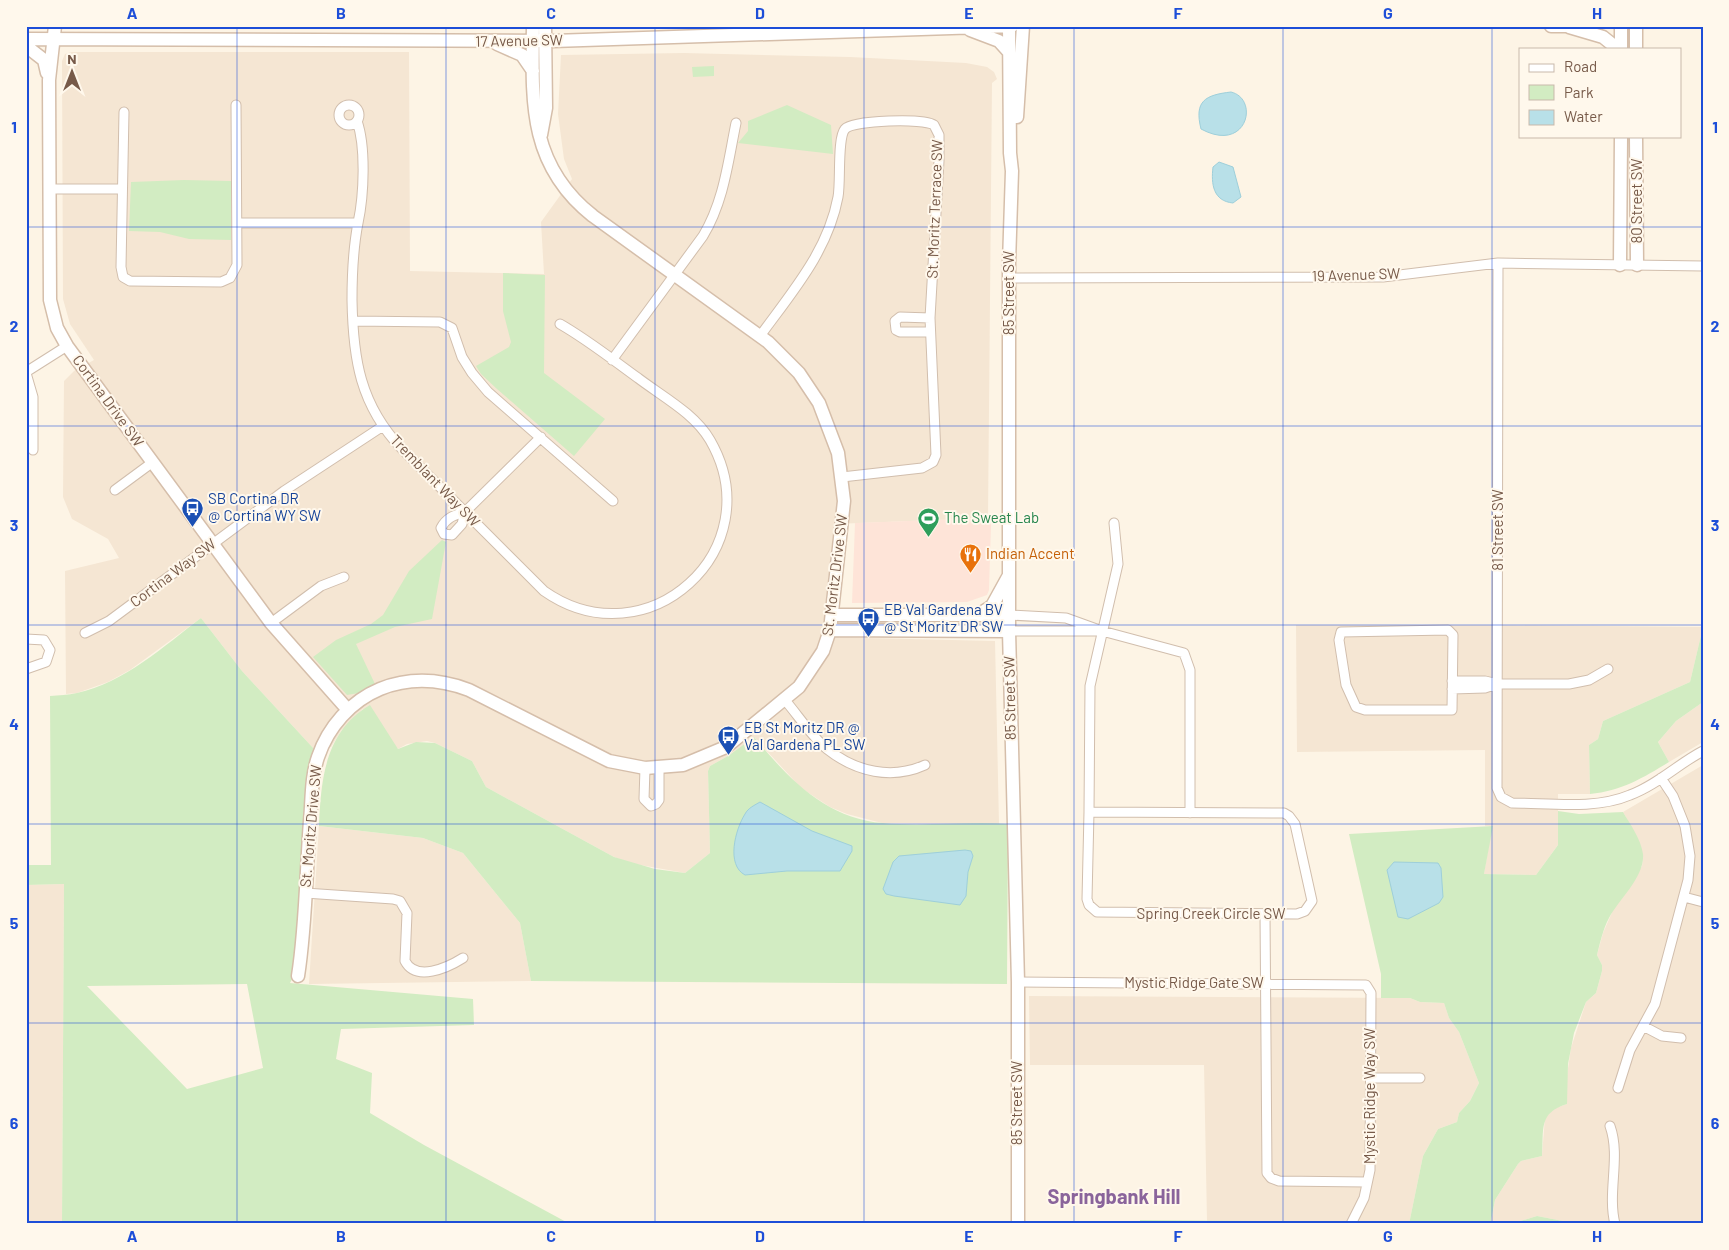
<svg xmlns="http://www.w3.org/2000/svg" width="1729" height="1250" font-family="Barlow,sans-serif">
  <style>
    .residential { fill: #f5e6d3 }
    .commercial { fill: #fee4d8 }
    .green { fill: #d2ecc2; fill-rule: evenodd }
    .water { fill: #b8e0e8; stroke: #9ecfda }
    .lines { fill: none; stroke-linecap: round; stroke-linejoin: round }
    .street-casing { stroke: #d1bead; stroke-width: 11 }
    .secondary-casing { stroke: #d5beaa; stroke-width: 15 }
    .street { stroke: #fff; stroke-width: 9 }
    .secondary { stroke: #fff; stroke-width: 12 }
    .grid { fill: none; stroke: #1d4ed8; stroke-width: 1; stroke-opacity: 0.55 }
    .labels { text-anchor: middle; stroke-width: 4; stroke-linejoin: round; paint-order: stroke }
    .street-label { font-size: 15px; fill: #775a49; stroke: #fff8ec }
    .transit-label { font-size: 15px; fill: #164399; stroke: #fff8ec; text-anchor: start }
    .leisure-label { font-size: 15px; fill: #27864d; stroke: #fff8ec; text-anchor: start }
    .food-label { font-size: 15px; fill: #c56008; stroke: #fff8ec; text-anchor: start }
    .district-label { font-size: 20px; font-weight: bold; fill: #8a649b; stroke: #fff8ec }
    .neatline { fill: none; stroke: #1d4ed8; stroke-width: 2 }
    .grid-label { font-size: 16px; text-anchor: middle; font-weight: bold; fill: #1d4ed8 }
  </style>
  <rect width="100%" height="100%" fill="#fdf4e5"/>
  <path class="residential" d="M72,52H409L410,271L544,274L541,222L572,179L564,159L558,114L561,55L684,53L850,57L966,63L987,67L994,72L997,79L992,83L988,518L834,524L822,637L995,641L999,824L882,823L847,814L830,807L801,788L754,737L728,756L710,766L708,771L710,853L685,873L629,863L614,857L486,787L472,761L435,743L427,741L407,744L398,749L363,709L341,731L331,747L314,749L242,671L201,618L130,670L108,682L77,693L66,694L65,571L119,558L108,539L72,519L63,497L64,381L74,371L94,360L70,324L63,299L62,61L65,54Z
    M1296,625H1484L1703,627L1690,682L1603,721L1598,739L1589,745L1590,794H1558V845L1536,875L1484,874L1492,826H1485V750L1297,752Z
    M1703,702V742L1669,762L1658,742L1676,721Z
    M1703,765V1224H1566L1568,1222L1537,1216L1517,1222H1491L1495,1200L1518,1164L1521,1161L1542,1156L1545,1117L1550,1110L1567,1104L1566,1082L1571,1048L1586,1002L1596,993L1602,971V965L1597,955L1603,933L1613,910L1642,866L1643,859L1638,839L1623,812Z
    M319,826L423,838L463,853L520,923L531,981L309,984Z
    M64,884L62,1224H26V885Z
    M1029,996L1410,998L1420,1002L1444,1003L1449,1018L1459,1032L1479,1083L1470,1101L1459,1113L1457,1122L1438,1129L1423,1156L1409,1224H1258V1221H1207L1204,1065H1030Z"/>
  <path class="commercial" d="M988,518L991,525L989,590L987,595L967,602L852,603L855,523Z"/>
  <path class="green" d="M714,66V76L693,77L692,67Z
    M787,105L831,125L833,154L738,143L748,131V121Z
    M184,180L231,181V240L189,239L160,232L129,231L131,182Z
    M503,273L545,275L544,373L605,419L574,456L497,389L481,374L476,366L509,347L511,342L503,311Z
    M442,540L446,542L432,619L395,627L356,644L375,684L359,693L347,695L313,657L336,640L371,624L383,615L409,571Z
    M201,618L242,671L314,749L309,768L293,977L290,983L473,999L474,1025L341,1029L336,1059L372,1073L370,1113L424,1145L570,1224H62L64,884L26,885V865H51L50,696C59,695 68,695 77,693C124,683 164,646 201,618ZM247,984L263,1068L187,1089L87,986Z
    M1703,627V702L1676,721L1658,742L1669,762C1643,778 1621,791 1590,794L1589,745L1598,739L1603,721L1690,682Z
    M370,705L398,749L416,742L435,743L472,761L486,787L614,857L655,869L685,873L710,853L708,771L710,766L728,756L754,737C788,778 826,819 883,823C924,827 967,821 1008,824L1007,984L531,981L520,923L463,853L423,838L319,826C321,779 325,731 370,705Z
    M1558,811L1579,814L1623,812C1630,824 1641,839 1643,854C1645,877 1619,899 1609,918C1603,929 1600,943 1597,955L1602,965V971L1596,993L1586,1002L1574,1033L1568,1064L1567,1104C1538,1113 1544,1129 1542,1156L1521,1161L1518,1164L1495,1200L1491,1221L1517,1222L1537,1216L1568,1222L1566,1224H1409L1423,1156L1438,1129L1457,1122L1459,1113L1470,1101L1479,1083L1459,1032L1449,1018L1444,1003L1420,1002L1410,998H1381V974L1349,834L1493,826L1484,874L1536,875L1558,845Z
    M1140,1220L1258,1221V1224H1140Z"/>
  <path class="water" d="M1231,92C1260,99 1247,154 1201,129C1194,101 1205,95 1231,92Z
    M1219,162L1233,167L1241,197L1233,203C1213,201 1211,184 1213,167Z
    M760,802L812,831L852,846V851L840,871H787L745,875C726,865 735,830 745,814C748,808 755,805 760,802Z
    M965,850L971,851L973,856L968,872L966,896L960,905L894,896L886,894L883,889L893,862L899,856Z
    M1394,862L1438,863L1441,868L1443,897L1439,903L1408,919L1398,917L1387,870Z"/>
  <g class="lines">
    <defs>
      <path id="street" d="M339 115a10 10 0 1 1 20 0a10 10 0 1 1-20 0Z
        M124,112L121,267L123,277L130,281L221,282L230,278L237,265L236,105
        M357,121C366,147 364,195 358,223
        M50,189H122
        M237,223H358C353,249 352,274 352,300C353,359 360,405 402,449L544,591C647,663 773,549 710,440C694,413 663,397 638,378C613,360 588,340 560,324
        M1498,263L1497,788L1501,797L1512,803C1549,803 1595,810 1630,795C1657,785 1678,764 1703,751
        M1009,278L1383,277L1498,263L1703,266
        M930,318L900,317L895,321L896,330L900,332H930
        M353,321L440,322L452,328L462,357L472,373L488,392L613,501
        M760,336C792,292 828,251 838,197C841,182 837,138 845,129C853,120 924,118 934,125L939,135V161L930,318L936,455L933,462L922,468L842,477
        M612,360L703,236C724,201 728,162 736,123
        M26,372L67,346
        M26,373L33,397V450
        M115,490L153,462
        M465,512L541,437
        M465,512L462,524L452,535L444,534L441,528C446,518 454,515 465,512Z
        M1009,615L1066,618L1102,631L1184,653L1190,670V813
        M271,623L321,586L344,577
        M1448,630L1453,635L1452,710H1365L1356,707L1346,685L1339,640L1341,632Z
        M1009,631H1099
        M85,633L109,621L284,491L383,426
        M26,639L44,640L50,650L46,662L26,669
        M1452,681H1485L1498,684H1569L1589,680L1608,669
        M1452,689L1485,688L1497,684
        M784,699C798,715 811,736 827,749C856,772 892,780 925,765
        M645,768L644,799L651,806L656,804L659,800V768
        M1089,812L1284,813L1289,816L1295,824L1312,901L1305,911L1297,914L1097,912L1089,905L1087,899Z
        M1089,812L1090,686L1118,564L1114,523
        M305,893L393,899L400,901L407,913L405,961C416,982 447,968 463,958
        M1684,897L1703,902
        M1265,914L1267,1173L1271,1178L1279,1181L1367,1182
        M1018,982L1366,985L1371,993L1370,1170L1364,1198L1351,1224
        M1643,1026L1662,1036L1681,1038
        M1371,1078H1420
        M1618,1088L1630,1050L1655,1004L1688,880L1690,856L1685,826L1673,796L1661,778
        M1610,1126C1621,1157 1607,1192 1615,1224"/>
      <path id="secondary" d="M55,26L49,80L50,300L57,328L67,346L271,623L348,710
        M1009,26L1010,153L1012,171L1009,263V631L1018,982V1224
        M1551,26H1576
        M1621,26V49
        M1636,26V49
        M1569,27L1603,37L1618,49
        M970,30L999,41L1008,51
        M26,39L553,41L1012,26
        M497,44L522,55L533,71
        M26,46L44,60L47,73
        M1017,117L1023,26
        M541,135L546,108L545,26
        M1636,136L1637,265
        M1620,265L1621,136
        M832,615H1009
        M978,615L992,606L1008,577
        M830,630L1009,631
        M298,976C306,925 306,872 310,821C312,799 311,777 318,757C328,727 351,701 380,689C410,677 440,679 469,690L609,761L645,768L683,765L726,747L799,687L823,651L830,630L844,501L838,453L819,403L799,373L768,342L593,216C528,165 532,101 533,26"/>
    </defs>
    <use href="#street" class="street-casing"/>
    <use href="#secondary" class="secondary-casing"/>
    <use href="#street" class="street"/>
    <use href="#secondary" class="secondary"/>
  </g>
  <path class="grid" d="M237,26V1224M446,26V1224M655,26V1224M864,26V1224M1074,26V1224M1283,26V1224M1492,26V1224M26,227H1703M26,426H1703M26,625H1703M26,824H1703M26,1023H1703"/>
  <defs>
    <symbol id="bus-pin" viewBox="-11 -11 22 30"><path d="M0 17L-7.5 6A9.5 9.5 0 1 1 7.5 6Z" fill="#1a4fb4" stroke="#fff8ec"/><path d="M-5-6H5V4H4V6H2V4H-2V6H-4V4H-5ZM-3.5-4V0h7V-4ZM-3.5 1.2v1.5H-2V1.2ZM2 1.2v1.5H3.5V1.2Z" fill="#fff"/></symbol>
    <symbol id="stadium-pin" viewBox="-11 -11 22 30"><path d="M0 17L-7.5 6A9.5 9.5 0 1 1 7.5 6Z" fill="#2e9e5b" stroke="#fff8ec"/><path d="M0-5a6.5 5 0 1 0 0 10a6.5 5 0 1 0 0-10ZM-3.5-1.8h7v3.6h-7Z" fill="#fff"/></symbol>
    <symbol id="restaurant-pin" viewBox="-11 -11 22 30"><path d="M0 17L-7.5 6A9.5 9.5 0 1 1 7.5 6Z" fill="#e8710a" stroke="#fff8ec"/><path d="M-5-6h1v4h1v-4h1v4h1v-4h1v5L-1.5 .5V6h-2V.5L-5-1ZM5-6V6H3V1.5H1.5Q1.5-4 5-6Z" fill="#fff"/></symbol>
  </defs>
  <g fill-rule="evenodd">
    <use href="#bus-pin" x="180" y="496" width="25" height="34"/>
    <use href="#stadium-pin" x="916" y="506" width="25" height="34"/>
    <use href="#restaurant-pin" x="958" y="542" width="25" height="34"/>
    <use href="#bus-pin" x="856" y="606" width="25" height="34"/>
    <use href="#bus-pin" x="716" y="724" width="25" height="34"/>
  </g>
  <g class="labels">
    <g class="street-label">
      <text transform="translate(519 41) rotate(-1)" y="5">17 Avenue SW</text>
      <text transform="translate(1637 201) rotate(-90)" y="5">80 Street SW</text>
      <text transform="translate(935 209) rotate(-88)" y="5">St. Moritz Terrace SW</text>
      <text transform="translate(1356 275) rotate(-2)" y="5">19 Avenue SW</text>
      <text transform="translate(1009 293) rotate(-90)" y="5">85 Street SW</text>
      <text transform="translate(108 401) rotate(54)" y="5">Cortina Drive SW</text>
      <text transform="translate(435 481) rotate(46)" y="5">Tremblant Way SW</text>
      <text transform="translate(1498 530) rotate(-90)" y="5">81 Street SW</text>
      <text transform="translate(173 573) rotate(-37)" y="5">Cortina Way SW</text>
      <text transform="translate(835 575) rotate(-83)" y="5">St. Moritz Drive SW</text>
      <text transform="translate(1010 698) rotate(-91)" y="5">85 Street SW</text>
      <text transform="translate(311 826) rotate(-85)" y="5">St. Moritz Drive SW</text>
      <text x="1211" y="919">Spring Creek Circle SW</text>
      <text x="1194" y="988">Mystic Ridge Gate SW</text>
      <text transform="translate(1370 1096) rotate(-90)" y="5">Mystic Ridge Way SW</text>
      <text transform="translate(1017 1103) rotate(-90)" y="5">85 Street SW</text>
    </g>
    <g class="transit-label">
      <text x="208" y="504">SB Cortina DR<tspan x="208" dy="17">@ Cortina WY SW</tspan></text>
      <text x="884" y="615">EB Val Gardena BV<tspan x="884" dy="17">@ St Moritz DR SW</tspan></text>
      <text x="744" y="733">EB St Moritz DR @<tspan x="744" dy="17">Val Gardena PL SW</tspan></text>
    </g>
    <g class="leisure-label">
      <text x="944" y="523">The Sweat Lab</text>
    </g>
    <g class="food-label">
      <text x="986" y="559">Indian Accent</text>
    </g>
    <g class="district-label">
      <text x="1114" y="1204">Springbank Hill</text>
    </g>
  </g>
  <rect width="1729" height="1250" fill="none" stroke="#fff8ec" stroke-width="55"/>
  <rect x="1519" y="48" width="162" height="90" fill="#fff8ec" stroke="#c9b9ab"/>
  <rect x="1529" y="64" width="25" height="8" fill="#ffffff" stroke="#c9b9ab"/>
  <text x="1564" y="72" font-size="15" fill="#775a49">Road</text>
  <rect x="1529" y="85" width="25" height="15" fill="#d2ecc2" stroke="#c9b9ab"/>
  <text x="1564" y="98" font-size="15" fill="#775a49">Park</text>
  <rect x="1529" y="110" width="25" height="15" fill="#b8e0e8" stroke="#c9b9ab"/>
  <text x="1564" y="122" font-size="15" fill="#775a49">Water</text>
  <g transform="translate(72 72)" stroke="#fff8ec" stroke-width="4" paint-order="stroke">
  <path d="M0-4L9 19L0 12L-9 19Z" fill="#775a49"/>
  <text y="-8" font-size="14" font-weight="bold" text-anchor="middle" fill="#775a49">N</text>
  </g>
  <rect x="28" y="28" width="1674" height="1194" class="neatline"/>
  <g class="grid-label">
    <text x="132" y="19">A</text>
    <text x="341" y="19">B</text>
    <text x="551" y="19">C</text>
    <text x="760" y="19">D</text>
    <text x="969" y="19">E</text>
    <text x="1178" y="19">F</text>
    <text x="1388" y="19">G</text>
    <text x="1597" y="19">H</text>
    <text x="14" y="133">1</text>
    <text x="1715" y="133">1</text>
    <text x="14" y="332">2</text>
    <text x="1715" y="332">2</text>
    <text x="14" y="531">3</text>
    <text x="1715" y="531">3</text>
    <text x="14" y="730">4</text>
    <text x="1715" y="730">4</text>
    <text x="14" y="929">5</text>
    <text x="1715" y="929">5</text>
    <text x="14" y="1129">6</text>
    <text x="1715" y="1129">6</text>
    <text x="132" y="1242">A</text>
    <text x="341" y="1242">B</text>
    <text x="551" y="1242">C</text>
    <text x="760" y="1242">D</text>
    <text x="969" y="1242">E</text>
    <text x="1178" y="1242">F</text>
    <text x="1388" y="1242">G</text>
    <text x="1597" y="1242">H</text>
  </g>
</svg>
